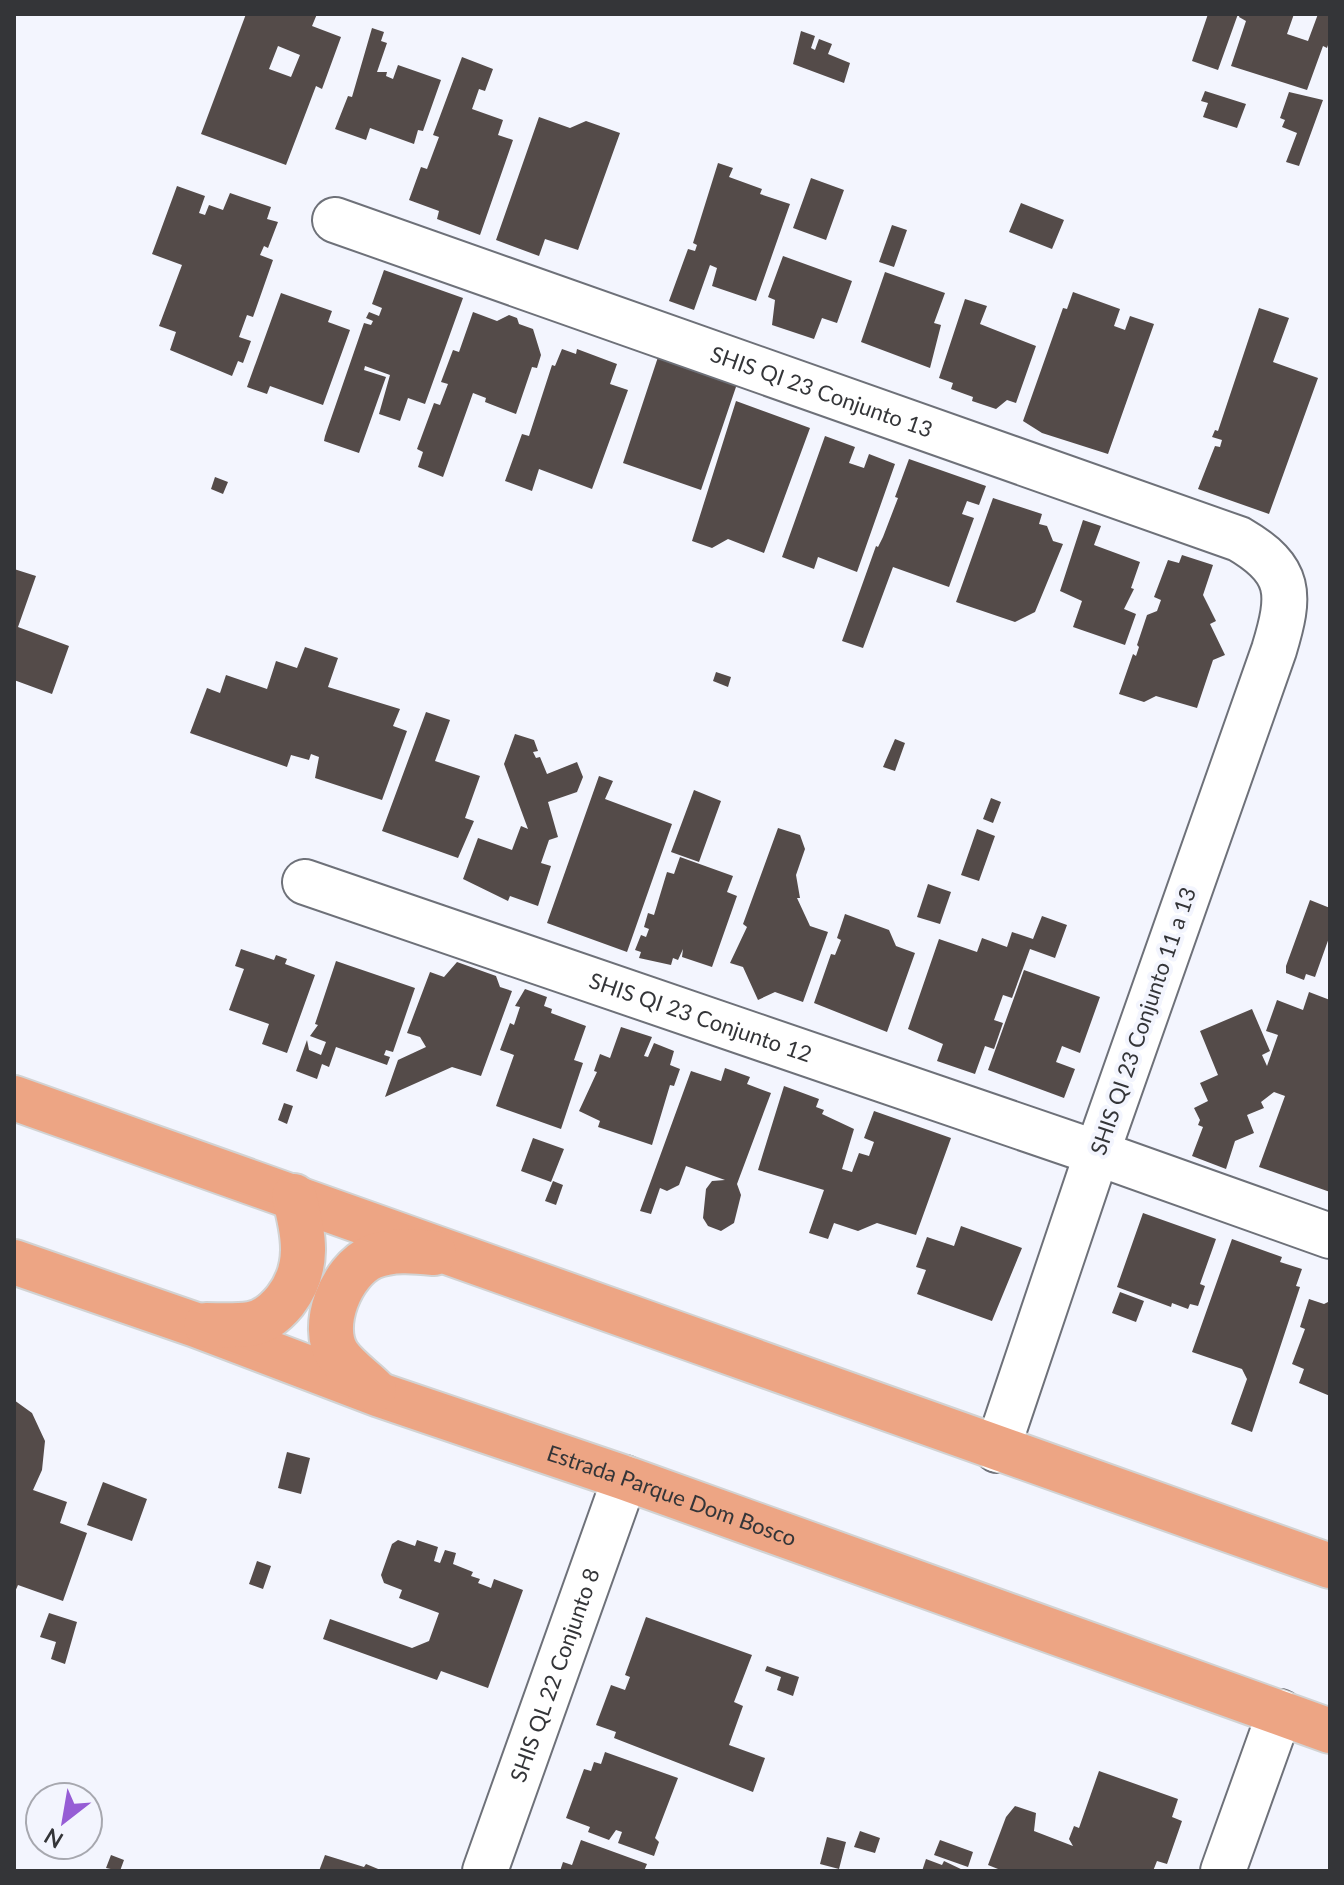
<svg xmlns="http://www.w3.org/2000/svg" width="1344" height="1885" font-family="Lato,sans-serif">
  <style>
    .building { fill: #544b49; fill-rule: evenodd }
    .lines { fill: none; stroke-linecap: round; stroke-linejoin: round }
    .minor-casing { stroke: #6e7179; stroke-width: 48 }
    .major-casing { stroke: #d2d3d3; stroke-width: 48 }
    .minor { stroke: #fff; stroke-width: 44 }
    .major { stroke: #eda584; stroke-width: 44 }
    .labels { text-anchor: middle; stroke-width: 8; stroke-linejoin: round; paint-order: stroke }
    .street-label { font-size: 22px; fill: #343538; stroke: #f3f5fe }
  </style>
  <rect width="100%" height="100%" fill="#f3f5fe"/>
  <path class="building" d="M246,14H317L312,26L341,37L322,89L316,86L286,165L201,134ZM278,46L300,55L291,77L269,69Z
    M1208,14H1238L1218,70L1192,61Z
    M1240,14H1294L1287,34L1308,41L1318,14H1330V39L1327,48L1323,46L1307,90L1231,66L1246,21L1239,17Z
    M372,28L384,32L381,41L387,43L377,72H387L386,76L393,79L398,65L441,80L423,131L418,130L414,144L370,128L366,140L335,129L348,96L352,97Z
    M801,31L815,36L811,48L815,50L819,39L832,44L828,54L850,63L844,83L793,64Z
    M462,57L493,69L485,91L479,89L472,109L503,120L498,135L513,140L480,235L437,219L439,211L409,200L421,167L427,169L439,137L433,135Z
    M1205,91L1246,104L1237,128L1203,117L1208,103L1201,101Z
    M1289,92L1323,100L1299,166L1286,162L1297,133L1282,127L1285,120L1280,118Z
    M539,117L570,128L586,121L620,133L578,250L545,239L539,256L496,240Z
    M718,163L733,168L729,177L762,189L760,194L790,204L756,301L712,286L717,268L710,265L694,310L669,301L688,249L695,251L697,245L693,243Z
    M811,178L844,190L826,240L793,228Z
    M177,186L205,196L199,213L205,215L209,205L223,210L230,193L271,207L267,219L278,222L268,248L264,246L260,255L273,260L253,317L247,315L239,337L251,341L243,363L238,361L232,376L170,350L176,332L159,326L182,265L152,254Z
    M1021,203L1064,220L1052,249L1009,232Z
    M892,225L907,230L894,267L879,262Z
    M783,256L852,281L837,323L822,318L814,339L772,325L775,300L768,297Z
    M384,270L463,298L425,404L408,398L400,421L379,414L390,375L365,366L364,370L386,377L359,453L324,441L325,436L364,323L371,325L373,321L366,318L369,312L379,316L382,308L372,304Z
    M885,272L945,293L934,323L941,325L930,368L861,342Z
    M1073,292L1120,309L1114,326L1125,330L1130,316L1154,324L1108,454L1042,433L1023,421L1063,308L1067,309Z
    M281,293L332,311L328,322L350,330L323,405L270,386L267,394L247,387Z
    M965,299L987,306L980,324L1036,346L1016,403L1007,400L996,409L972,401L973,397L951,389L953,383L939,378Z
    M1259,308L1289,318L1273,362L1318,378L1269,514L1198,489L1215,446L1220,447L1222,440L1212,437L1215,430L1218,431Z
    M473,312L497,321L509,315L517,318L519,324L533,329L541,355L537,368L532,367L516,414L485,402L486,398L473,393L443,477L418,467L423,452L417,449L434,403L440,405L448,384L441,382L453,350L459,352Z
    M562,349L576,354L577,349L617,364L610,384L628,390L592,489L539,469L532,491L505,481L522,434L529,436L552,365L555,366Z
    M659,354L738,381L701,490L623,463Z
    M736,401L810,428L764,553L728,539L712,548L692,541Z
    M825,436L855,447L849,463L864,468L869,454L895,464L857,572L818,557L814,569L782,557Z
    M909,459L986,486L979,505L967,501L962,514L974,518L949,587L893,567L863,648L842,641L876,546L878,547L883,537L898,498L895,497Z
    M215,477L228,482L223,494L211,489Z
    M993,498L1042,514L1039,524L1047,526L1053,541L1063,544L1035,612L1015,622L956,602Z
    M1083,520L1101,526L1094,545L1140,562L1131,588L1134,589L1124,609L1136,614L1125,645L1073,627L1082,601L1060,591Z
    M1182,555L1213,565L1203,595L1216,621L1210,624L1225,655L1213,660L1197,708L1156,696L1144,702L1119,694L1133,654L1136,656L1139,647L1137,645L1147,615L1157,611L1161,600L1154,597L1168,560L1179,563Z
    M14,569L36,576L18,627L69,646L52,694L14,680Z
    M305,647L338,658L328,687L400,709L393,726L407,731L382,800L315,778L319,757L311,754L309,760L291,755L287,767L190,733L207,688L220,693L226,675L267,689L276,661L297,668Z
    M716,672L731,677L728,687L713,681Z
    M426,712L450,720L435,761L480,776L465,818L474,821L458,858L382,831Z
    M515,734L534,740L538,751L533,752L536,758L540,757L547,774L577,762L583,777L577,792L548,802L558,837L549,840L541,863L551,866L538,906L510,896L508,901L463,879L478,838L512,850L521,826L528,829L504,764Z
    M895,739L905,743L895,771L883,767Z
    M599,776L613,781L605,799L672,824L627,952L547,923Z
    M694,790L721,801L699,862L671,852Z
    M991,798L1001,802L993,823L983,819Z
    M778,828L800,835L805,849L796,875L800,898H797L810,926L828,932L803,1002L775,992L758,1000L743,967L730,963L747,927L743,924Z
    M977,829L995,836L979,881L961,875Z
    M680,857L733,876L727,892L737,896L712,967L682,957L683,949L678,960L673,958L671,965L639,958L641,952L635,950L641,935L646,937L649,929L644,927L648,913L654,915L667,872L674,874Z
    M928,884L951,892L940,924L917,917Z
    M1310,900L1330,908V935L1315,977L1306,974L1304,980L1286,973V966Z
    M845,914L889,930L896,946L915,953L887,1032L814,1003L831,954L835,955L841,940L837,938Z
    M1042,916L1067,925L1055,958L1030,949L1012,998L1003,995L994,1020L1003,1023L994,1049L985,1046L975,1074L937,1061L943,1044L908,1029L939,939L977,952L982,938L1007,947L1012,932L1033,939Z
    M241,949L274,960L276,955L287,959L285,964L315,975L287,1053L262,1044L269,1024L229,1010L244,969L235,966Z
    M336,961L415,988L393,1052L386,1050L384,1055L390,1057L387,1065L336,1047L329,1067L322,1064L317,1079L296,1071L307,1040L309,1050L321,1055L326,1042L310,1036L318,1025L315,1024Z
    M457,962L496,976L500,987L512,991L481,1076L452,1067L385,1097L398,1060L426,1047L420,1037L407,1033L430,972L444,977Z
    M1024,970L1100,997L1080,1053L1062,1046L1056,1062L1075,1069L1064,1098L988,1070Z
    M525,989L547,997L544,1006L552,1009L551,1013L586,1026L574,1060L583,1063L561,1129L496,1106L514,1055L500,1050L510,1023L514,1025L520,1007L515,1006Z
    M1309,992L1330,1000V1192L1259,1167L1285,1096L1274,1092L1261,1102L1264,1108L1247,1115L1254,1133L1235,1141L1226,1169L1192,1156L1203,1127L1198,1125L1200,1120L1194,1108L1208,1101L1200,1083L1218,1075L1200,1031L1252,1009L1270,1051L1262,1055L1267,1066L1278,1035L1266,1031L1277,1000L1303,1010Z
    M621,1027L652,1037L644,1056L648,1057L654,1043L674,1051L670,1065L680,1069L674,1086L670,1085L652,1145L598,1127L600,1121L579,1111L597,1072L594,1071L600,1054L610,1058Z
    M725,1068L750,1077L747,1084L771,1093L737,1184L741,1195L734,1223L721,1231L708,1226L703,1218L706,1189L712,1181L725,1180L686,1166L679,1185L667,1191L660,1188L651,1214L640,1211L691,1071L721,1081Z
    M784,1086L819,1099L816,1107L824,1110L822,1114L854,1129L842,1169L852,1172L859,1153L869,1156L874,1142L864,1138L874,1111L951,1138L916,1235L877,1223L858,1231L834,1223L828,1239L809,1233L824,1190L758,1170Z
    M284,1103L293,1106L287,1124L278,1120Z
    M533,1138L564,1149L551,1182L521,1171Z
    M553,1181L563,1185L556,1205L545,1201Z
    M1143,1213L1216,1239L1200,1284L1205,1286L1198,1306L1190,1304L1188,1309L1172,1303L1171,1307L1117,1287Z
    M961,1226L1022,1248L992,1321L917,1294L926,1270L916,1267L927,1237L954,1246Z
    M1232,1239L1282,1257L1280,1262L1302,1269L1296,1286L1300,1287L1252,1432L1231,1424L1247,1379L1242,1369L1192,1352Z
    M1120,1292L1144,1301L1136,1322L1112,1313Z
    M1309,1299L1324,1304L1330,1301V1396L1299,1383L1304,1369L1292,1364L1305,1329L1300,1327Z
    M14,1400L32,1413L45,1441L42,1470L33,1490L67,1502L60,1523L87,1533L63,1601L18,1585L14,1594Z
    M287,1452L310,1458L301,1494L278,1488Z
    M103,1482L147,1499L132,1541L87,1525Z
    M398,1540L415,1546L417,1540L438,1547L434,1561L440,1563L445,1550L456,1553L453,1564L473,1572L471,1576L480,1579L478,1583L491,1588L494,1579L523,1590L488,1688L441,1671L437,1680L323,1639L330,1619L412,1648L429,1641L439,1613L399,1598L402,1590L384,1583L381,1575L392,1544Z
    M257,1561L271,1566L263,1589L249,1584Z
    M49,1613L77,1622L65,1664L51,1659L56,1642L40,1637Z
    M646,1617L752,1655L734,1702L743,1706L729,1745L765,1758L753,1792L614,1738L616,1732L596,1725L611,1685L625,1690L630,1677L625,1675Z
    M767,1666L799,1677L793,1696L777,1690L781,1677L765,1671Z
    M605,1752L678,1778L655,1838L659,1842L654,1856L618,1843L622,1832L616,1830L609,1840L588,1832L590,1827L566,1818L584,1769L591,1771L594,1762L601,1764Z
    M1099,1771L1178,1799L1172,1817L1182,1821L1167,1864L1157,1861L1153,1871H1003L988,1865L1006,1817L1015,1806L1036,1813L1034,1831L1073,1846L1069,1839L1074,1826L1079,1828Z
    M860,1831L880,1838L875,1853L854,1847Z
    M827,1837L846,1842L839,1869L820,1864Z
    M581,1840L647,1864L644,1871H560L563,1862L572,1865Z
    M940,1840L973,1852L968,1867L934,1855Z
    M111,1855L124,1860L120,1871L106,1868Z
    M325,1855L364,1867L366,1864L383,1871H319Z
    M926,1859L942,1865L944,1861L965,1871H922Z"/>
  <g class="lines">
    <defs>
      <g id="minor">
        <path id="s1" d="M335,220L1239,539C1292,570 1291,594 1274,650L1097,1153L997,1450"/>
        <path id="s2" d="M305,882L1097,1153L1330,1236"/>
        <path id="s3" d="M485,1871L625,1478"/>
        <path d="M1223,1871L1280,1712"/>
      </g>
      <g id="major">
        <path d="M14,1098C454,1251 890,1413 1330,1566"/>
        <path id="s4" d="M14,1262L196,1325L380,1395L625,1478L1330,1731"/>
        <path d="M206,1325C220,1325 236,1326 250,1324C264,1322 276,1312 285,1301C311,1268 304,1234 294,1196"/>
        <path d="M374,1390C363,1379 347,1368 338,1355C319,1326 341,1271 372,1257C391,1249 414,1251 434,1253"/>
      </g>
    </defs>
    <use href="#minor" class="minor-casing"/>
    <use href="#major" class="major-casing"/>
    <use href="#minor" class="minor"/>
    <use href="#major" class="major"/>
  </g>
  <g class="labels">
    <g class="street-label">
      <text dy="8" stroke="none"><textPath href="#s1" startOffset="516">SHIS QI 23 Conjunto 13</textPath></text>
      <text dy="8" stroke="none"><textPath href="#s2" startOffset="418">SHIS QI 23 Conjunto 12</textPath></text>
      <text transform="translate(1143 1021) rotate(-71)" y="8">SHIS QI 23 Conjunto 11 a 13</text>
      <text dy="8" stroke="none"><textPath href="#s4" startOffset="698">Estrada Parque Dom Bosco</textPath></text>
      <text dy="8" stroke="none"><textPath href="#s3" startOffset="208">SHIS QL 22 Conjunto 8</textPath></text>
    </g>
  </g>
  <rect width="1344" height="1885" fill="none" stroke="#343538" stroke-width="32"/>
  <g transform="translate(64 1821) rotate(211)"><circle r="38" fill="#f3f5fe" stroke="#a7a8af" stroke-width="2"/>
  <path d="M0-6L14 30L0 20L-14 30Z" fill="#965dd5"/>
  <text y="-12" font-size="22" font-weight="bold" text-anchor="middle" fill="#343538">N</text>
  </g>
</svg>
